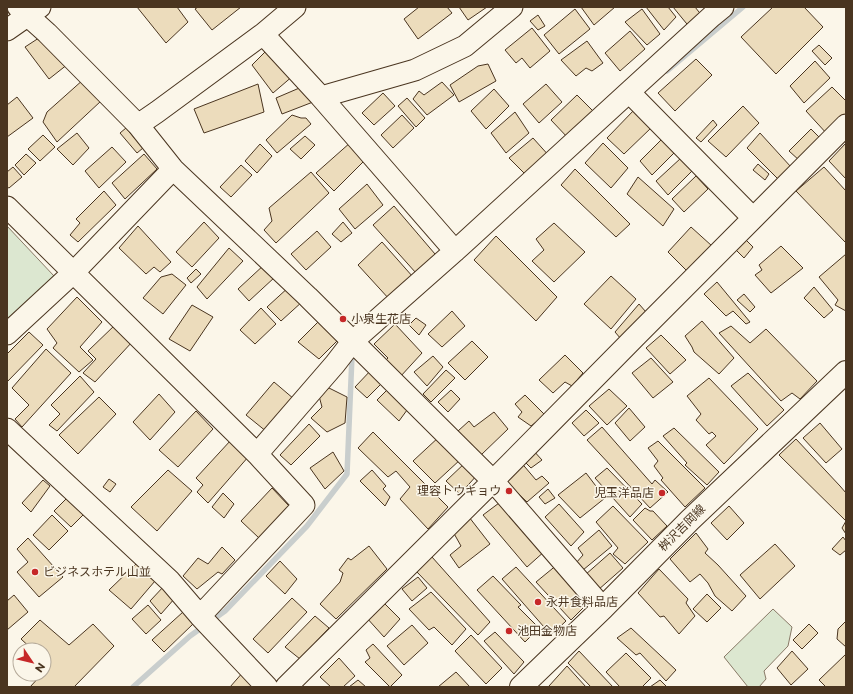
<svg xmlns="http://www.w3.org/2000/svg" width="853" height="694" font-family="Montserrat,'Noto Sans JP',sans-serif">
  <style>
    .green { fill: #dce7d0; stroke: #887966 }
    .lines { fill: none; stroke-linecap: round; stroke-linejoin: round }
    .stream { stroke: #c9cecd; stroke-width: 5.5 }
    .building { fill: #ecdcbc; stroke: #4a3520 }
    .minor-casing { stroke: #4a3520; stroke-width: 23 }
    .major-casing { stroke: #4a3520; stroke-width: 24 }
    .minor { stroke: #fbf6e9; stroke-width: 21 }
    .major { stroke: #fbf6e9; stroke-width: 22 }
    .poi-dot { fill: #c62828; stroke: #fbf6e9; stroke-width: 1.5 }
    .labels { text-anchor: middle; stroke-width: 3; stroke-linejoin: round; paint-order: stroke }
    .poi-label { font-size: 12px; fill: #4a3520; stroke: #fbf6e9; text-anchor: start }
    .street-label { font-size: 12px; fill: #4a3520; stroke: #fbf6e9 }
  </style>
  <rect width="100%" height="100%" fill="#fbf6e9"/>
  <path class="green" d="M7,226L54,276L7,322Z
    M773,609L792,627L788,646L764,671L766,679L759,687H748L724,657Z"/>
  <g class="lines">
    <path class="stream" d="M667,71L743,7
      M211,621L225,611L307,526L347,474L352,356L353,354
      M133,687L190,636L204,626"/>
  </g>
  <path class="building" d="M137,7H177L188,22L166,43Z
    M198,7H241L212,30L195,9Z
    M419,7H447L452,13L418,39L404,19Z
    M459,7H487L468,20Z
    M581,7H615L594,25Z
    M646,7H668L676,17L664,30Z
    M673,7H695L703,17L691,29Z
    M773,7H804L823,27L776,74L741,37Z
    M575,9L590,29L559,54L544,35Z
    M642,9L660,34L647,45L625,22Z
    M538,15L545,26L538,30L530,21Z
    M532,28L550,51L530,68L522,58L516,63L505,50Z
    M630,31L645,49L620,71L605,53Z
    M45,34L68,64L49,79L25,47Z
    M587,41L603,63L592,71L586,68L576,76L561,60Z
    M819,45L832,58L825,65L812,51Z
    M269,48L294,75L273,93L252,65Z
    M696,59L712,75L675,111L658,93Z
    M815,61L830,78L804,103L790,86Z
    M488,64L496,81L459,102L450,85L478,66Z
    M84,79L101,101L57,142L43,122L47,112Z
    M442,82L454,95L427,115L413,99L419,91L424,95Z
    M258,84L264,112L204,133L194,109Z
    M546,84L562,102L539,123L523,104Z
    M304,86L313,102L282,114L276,98Z
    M832,87L846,101V117L828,135L806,111Z
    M494,89L509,106L486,129L471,111Z
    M383,93L395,106L374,125L362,113Z
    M577,95L596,114L569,139L551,120Z
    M17,97L33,118L7,137V105Z
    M407,98L425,118L416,127L398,106Z
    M743,106L759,123L726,157L708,141Z
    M635,109L652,127L624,154L607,138Z
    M515,112L529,133L506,153L491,133Z
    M292,115L301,118H306L311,124L277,153L266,140Z
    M402,115L414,128L393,148L381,135Z
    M713,120L717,125L701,142L696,138Z
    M126,128L143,148L137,153L120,133Z
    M811,129L820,138L800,161L789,151Z
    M77,133L89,148L73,165L57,149Z
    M760,133L791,167L779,180L747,148Z
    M43,135L55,147L40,161L28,149Z
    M305,136L315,145L301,159L290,149Z
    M533,138L551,158L529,178L509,158Z
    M663,138L676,151L652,175L640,161Z
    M351,142L365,160L334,191L316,173Z
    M603,143L628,168L611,188L585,163Z
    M846,143V179L829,161Z
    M260,144L272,156L257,173L245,161Z
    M112,147L126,162L99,188L85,171Z
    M26,154L36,163L24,175L15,165Z
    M144,154L157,169L125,199L112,183Z
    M681,158L692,171L668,195L656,181Z
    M758,164L769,174L765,180L753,170Z
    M241,165L252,175L231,197L220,187Z
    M13,167L22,177L9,188L7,187V172Z
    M824,167L846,191V241L845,242L796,191Z
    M575,169L630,224L616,237L561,185Z
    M311,172L329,193L276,243L264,230L272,221L269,208Z
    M696,176L708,189L684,212L672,199Z
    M638,177L674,209L663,226L627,194Z
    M367,184L383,205L355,229L339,209Z
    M104,191L116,205L78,242L70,235L80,223L76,219Z
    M394,206L435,254L416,273L373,225Z
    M204,222L219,238L192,267L176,252Z
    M343,222L352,233L341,242L332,234Z
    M554,223L585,252L554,282L532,261L544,250L536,239Z
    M138,226L171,262L160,272L154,267L146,274L119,248Z
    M691,227L712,246L689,273L668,252Z
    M317,231L331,247L306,270L291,254Z
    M496,236L557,297L536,321L474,260Z
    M745,239L753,247L744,258L735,249Z
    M382,242L413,277L390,300L358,265Z
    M781,246L803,268L771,293L755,275L762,270L759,265Z
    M229,248L243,261L207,299L197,287Z
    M846,254V311L835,305L838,300L819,277Z
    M265,264L275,277L249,301L238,289Z
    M196,269L201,274L191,283L187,278Z
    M172,274L186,285L163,314L143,298L161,277Z
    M611,276L636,299L611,329L584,304Z
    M717,282L750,322L746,324L733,311L726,316L704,294Z
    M290,286L303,301L281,321L267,307Z
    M814,287L833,310L824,318L804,298Z
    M744,294L755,307L750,312L737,300Z
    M77,297L102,322L80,347L93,360L79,372L53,348L57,343L47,329Z
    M639,304L646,312L621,339L615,332Z
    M192,305L213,317L190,351L169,339Z
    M261,308L276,324L255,344L240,330Z
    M452,311L465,326L442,347L428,334Z
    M322,318L341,337L319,359L298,342Z
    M416,318L426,325L419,335L409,325Z
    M702,321L734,358L719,374L694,352L692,347L685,336Z
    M116,324L133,341L95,382L83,373L96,359L88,351Z
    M395,324L422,353L400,377L385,361L388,358L374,344Z
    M731,326L750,343L766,329L817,381L800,399L792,393L781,401L719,333Z
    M29,332L43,345L7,382V354Z
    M661,335L686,360L670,374L646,348Z
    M472,341L488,357L465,380L448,363Z
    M46,349L71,373L22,427L15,419L29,405L12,388Z
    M565,355L583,373L572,386L565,382L553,393L539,380Z
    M433,356L443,367L427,386L414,372Z
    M651,358L673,382L653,398L632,373Z
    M373,368L385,380L367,398L355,387Z
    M446,370L455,378L431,402L423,394Z
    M748,373L784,410L767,426L731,386Z
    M80,376L94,392L57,431L49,425L60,414L51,405Z
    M709,378L758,429L724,464L706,445L716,436L712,432L709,434L696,420L701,414L687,396Z
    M274,382L294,399L267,432L246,415Z
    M391,386L410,406L399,421L377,400Z
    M329,388L347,397L345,423L327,432L311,418L322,407L319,396Z
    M609,389L627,406L607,425L589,406Z
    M451,390L460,399L448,412L438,402Z
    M159,394L175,412L150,440L133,422Z
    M525,395L545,415L531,426L518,417L522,412L515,404Z
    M99,397L116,414L78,454L59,435Z
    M629,408L645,427L630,441L615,423Z
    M586,410L599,423L584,436L572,423Z
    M196,411L213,429L178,467L159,450Z
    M494,412L508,429L481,455L458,431L469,421L474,427Z
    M820,423L842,449L826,463L803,438Z
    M309,424L320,436L291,465L280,455Z
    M602,427L652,484L655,480L668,492L650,508L587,440Z
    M674,428L719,472L707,485L685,465L687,463L663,436Z
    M373,432L448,507L428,529L400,499L410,487L396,471L388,477L358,448Z
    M440,436L461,459L435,483L413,461Z
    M796,439L840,486L846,493V521L779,455Z
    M231,440L249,456L208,503L197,492L203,485L196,478Z
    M658,441L705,488L685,507L661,480L663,478L654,466L658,461L648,448Z
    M532,449L542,460L531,468L521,458Z
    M333,452L344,471L325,489L310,468Z
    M519,460L536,480L542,476L549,483L527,502L502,478Z
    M467,461L478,474L460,494L446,481Z
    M607,468L642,504L630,517L595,478Z
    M168,470L192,491L157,531L131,507Z
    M372,470L386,486L383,489L390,497L385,506L360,481Z
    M586,473L605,498L580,518L558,495Z
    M109,479L116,484L110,492L103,487Z
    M43,480L50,486L31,512L22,503Z
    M272,488L289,506L259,538L241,521Z
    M548,489L555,498L545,504L539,497Z
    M223,493L234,504L224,518L212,507Z
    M70,495L87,511L71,527L54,511Z
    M503,500L546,550L527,567L483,515Z
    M559,504L584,532L571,546L545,517Z
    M613,506L648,542L625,564L613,554L618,548L596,522Z
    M729,506L744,523L727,540L711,523Z
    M645,508L650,511H653L667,526L652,540L633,520Z
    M52,515L68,531L49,550L33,535Z
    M469,517L490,544L459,568L450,555L461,546L452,530Z
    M846,521V534L842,528Z
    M599,530L612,546L583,570L576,563L583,555L578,548Z
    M696,533L708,549L705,553L718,565L746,596L732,611L715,596L708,583L700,574L690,582L670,559Z
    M843,537L846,541V550L840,555L832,549Z
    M28,538L63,577L39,597L17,572L28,562L17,549Z
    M775,544L795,566L760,599L740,575Z
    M369,546L387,569L336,619L320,604L340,582L343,573L339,570L348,558L351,560Z
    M222,547L235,560L222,574L218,572L197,589L183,576L198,558L208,564Z
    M610,553L623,568L598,590L585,575Z
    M432,557L490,622L478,635L416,571Z
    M280,561L297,579L285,594L266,576Z
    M136,564L155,581L131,609L109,590Z
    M558,564L590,601L571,620L536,582Z
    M516,567L566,621L551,635L502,579Z
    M659,569L688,599L686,603L695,616L679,634L664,616L660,617L638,593Z
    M493,576L521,605L518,607L539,628L525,642L477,590Z
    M418,577L427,588L412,601L402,589Z
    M165,585L175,598L161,614L150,601Z
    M431,592L466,629L452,645L434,627L429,630L409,609Z
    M707,594L721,608L707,622L693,609Z
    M14,595L28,612L7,630V601Z
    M292,598L307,612L268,653L253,639Z
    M382,601L400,619L384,637L366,617Z
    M148,605L161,620L146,634L132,619Z
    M183,612L193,624L164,652L152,640Z
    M315,616L329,628L300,659L285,647Z
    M40,620L69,645L93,624L114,646L74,687H30L42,674H44V672L50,666L44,660V650H33L21,639Z
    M846,621V647L837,639L838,629Z
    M809,624L818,633L802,649L793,640Z
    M412,625L428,643L404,665L387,646Z
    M631,628L676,670L666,681L640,653L636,655L617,638Z
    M495,632L524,662L514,674L484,641Z
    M471,635L502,668L486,684L455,651Z
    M373,644L402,675L390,687L365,662L370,658L366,650Z
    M579,651L613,687H591L568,663Z
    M792,651L808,669L791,685L777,668Z
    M626,653L651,678L642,687H620L606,672Z
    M846,654V687H826L819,680Z
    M339,658L355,676L343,687H331L320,677Z
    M567,666L586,687H551L549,686Z
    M244,671L258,687H230Z
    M456,672L470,687H438Z
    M358,680L366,687H349Z
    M660,680L667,687H650Z"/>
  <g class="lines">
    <defs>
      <path id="minor" d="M18,7L47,33L138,125L173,169L308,297L493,481L603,608
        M7,30L40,7
        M263,34L321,97L455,251
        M629,92L753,218
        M321,97L415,70L465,46L512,7
        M138,125L157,112L263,34L295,7
        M7,207L257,454L304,505L200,616
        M7,334L74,272L173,169
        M7,429L170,581L200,616L267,687
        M257,454L335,364L352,342L455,251L712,16L723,7
        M286,687L493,481L637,335L846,125"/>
      <path id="major" d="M521,687L603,608L690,520L846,372"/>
    </defs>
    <use href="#minor" class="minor-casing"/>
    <use href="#major" class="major-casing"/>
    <use href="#minor" class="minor"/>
    <use href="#major" class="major"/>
  </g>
  <g class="poi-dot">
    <circle cx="343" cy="319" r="4"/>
    <circle cx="509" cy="491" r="4"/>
    <circle cx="662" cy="493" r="4"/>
    <circle cx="35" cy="572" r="4"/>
    <circle cx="538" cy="602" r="4"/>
    <circle cx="509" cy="631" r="4"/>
  </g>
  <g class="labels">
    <g class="poi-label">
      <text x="351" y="323">小泉生花店</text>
      <text x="501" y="495" text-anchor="end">理容トウキョウ</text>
      <text x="654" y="497" text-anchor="end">児玉洋品店</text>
      <text x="43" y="576">ビジネスホテル山並</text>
      <text x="546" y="606">永井食料品店</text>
      <text x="517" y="635">池田金物店</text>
    </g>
    <g class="street-label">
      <text transform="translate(682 528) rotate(-45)" y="4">桝沢吉岡線</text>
    </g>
  </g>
  <rect width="853" height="694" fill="none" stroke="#4a3520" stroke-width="16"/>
  <g transform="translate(32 662) rotate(125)"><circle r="19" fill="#fbf6e9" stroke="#b4a999"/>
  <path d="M0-3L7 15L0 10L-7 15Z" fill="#c62828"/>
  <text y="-6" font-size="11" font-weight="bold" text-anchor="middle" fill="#4a3520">N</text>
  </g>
</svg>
